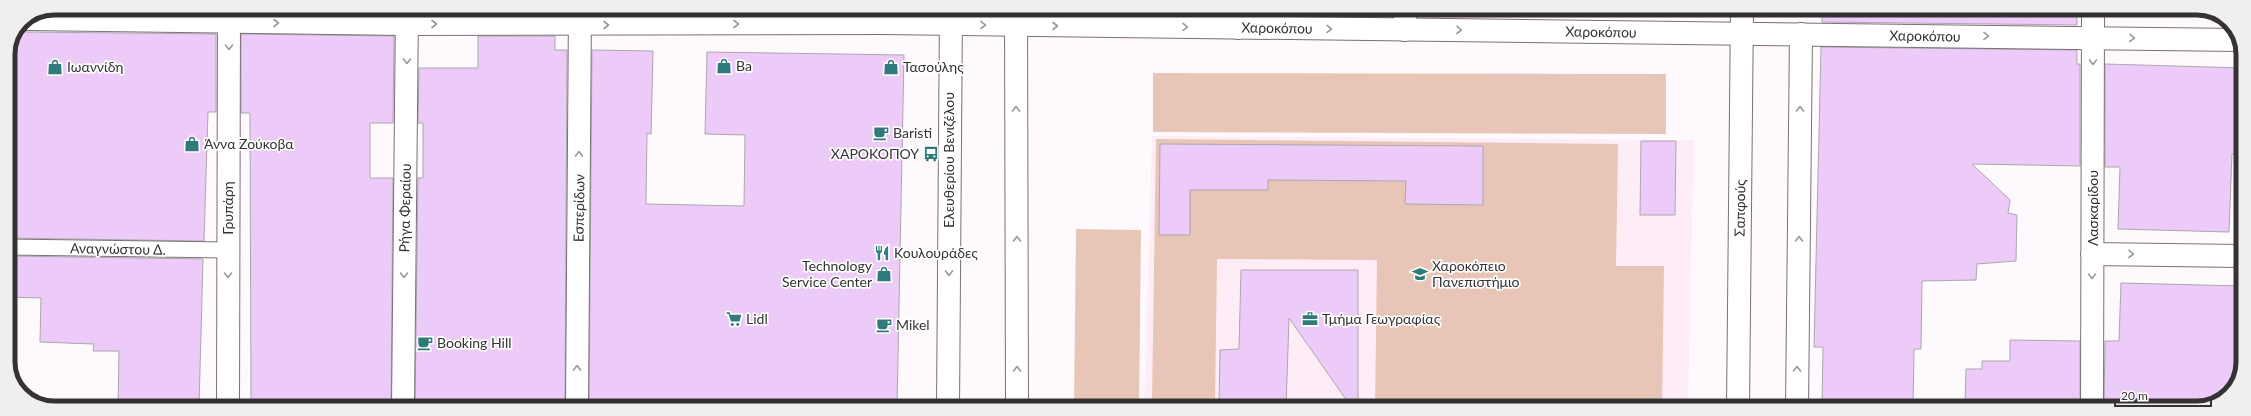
<svg xmlns="http://www.w3.org/2000/svg" width="2251" height="416" font-family="Lato,sans-serif">
  <style>
    .built { fill: #feedf6 }
    .green { fill: #e7c5b7 }
    .building { fill: #eccbf9; stroke: #ada6b0 }
    .lines { fill: none; stroke-linecap: round; stroke-linejoin: round }
    .lane-casing { stroke: #7b7076; stroke-width: 17 }
    .street-casing { stroke: #7b7076; stroke-width: 24 }
    .secondary-casing { stroke: #7b7076; stroke-width: 24 }
    .primary-casing { stroke: #7b7076; stroke-width: 24 }
    .lane { stroke: #fff; stroke-width: 15 }
    .street { stroke: #fff; stroke-width: 22 }
    .secondary { stroke: #fff; stroke-width: 22 }
    .primary { stroke: #fff; stroke-width: 22 }
    .oneway { stroke: #9a989a }
    .labels { text-anchor: middle; stroke-width: 3.5; stroke-linejoin: round; paint-order: stroke }
    .street-label { font-size: 14px; fill: #363134; stroke: #fff }
    .poi-label { font-size: 14px; fill: #363134; stroke: #fff; text-anchor: start }
    .rim { fill: none; stroke: #363134; stroke-width: 5 }
  </style>
  <rect width="100%" height="100%" fill="#fef9fc"/>
  <path class="built" d="M1152,136L1694,140L1688,408H1144Z"/>
  <path class="green" d="M1153,73L1666,74V134L1153,132Z
    M1156,139L1618,144L1616,266H1664L1662,408H1375L1377,260L1217,259L1215,403L1152,402Z
    M1076,229L1141,230L1139,408H1074Z"/>
  <path class="building" d="M242,8H394V11L242,9Z
    M478,8H556V11H478Z
    M1822,9H2077V25L1822,22Z
    M19,28L27,32L216,34V112H208L204,241L8,238V53Z
    M241,34L394,36L393,123H370V178H393L391,407H251L250,113H241Z
    M478,36H555V50H567L565,407H415L418,178H423V123H418L419,68H478Z
    M1821,47L2077,50V64H2080V166L1972,164L2010,200L2008,213L2017,215L2016,261L1977,264L1976,280L1922,281L1921,349H1914L1913,408H1822L1823,347H1814Z
    M592,50L653,51L651,134L647,133L646,204L744,206L745,135L705,134L707,52L904,55L897,407H589Z
    M2105,64L2243,68L2242,154H2232L2229,232L2118,229L2120,167H2105Z
    M1641,141H1676L1675,215H1640Z
    M1160,144L1483,146V205L1405,204L1406,181L1268,180V190H1190V235H1159Z
    M8,256L203,259L199,407H118L119,351H93L94,344L40,342L41,298L8,297Z
    M1241,270H1358V408H1352L1289,318L1286,408L1219,406L1220,350L1239,349Z
    M2121,283L2242,286V371L2227,397L2198,408H2104L2105,341H2119Z
    M2010,340L2080,341V408L1965,405L1966,369H1982V361H2010Z"/>
  <g class="lines">
    <defs>
      <path id="lane" d="M8,247L228,250"/>
      <path id="street" d="M1237,8L1238,28
        M1405,30V9
        M2092,254L2242,256
        M228,407L229,8
        M403,407L407,8
        M577,407L580,8
        M1738,408L1742,9
        M1797,408L1801,34
        M2092,408L2093,9"/>
      <path id="secondary" d="M27,19L407,24L882,23L2239,40"/>
      <path id="primary" d="M1016,8L1017,408
        M948,408L951,8"/>
    </defs>
    <use href="#lane" class="lane-casing"/>
    <use href="#street" class="street-casing"/>
    <use href="#secondary" class="secondary-casing"/>
    <use href="#primary" class="primary-casing"/>
    <use href="#lane" class="lane"/>
    <use href="#street" class="street"/>
    <use href="#secondary" class="secondary"/>
    <use href="#primary" class="primary"/>
  </g>
  <defs><path id="oneway-chevron" d="M-2-3.5L2.5 0L-2 3.5" fill="none" stroke-width="1.6" stroke-linecap="round" stroke-linejoin="round"/></defs>
  <g class="oneway">
    <use href="#oneway-chevron" transform="translate(276 23)"/>
    <use href="#oneway-chevron" transform="translate(434 24)"/>
    <use href="#oneway-chevron" transform="translate(736 24)"/>
    <use href="#oneway-chevron" transform="translate(606 25)"/>
    <use href="#oneway-chevron" transform="translate(983 25) rotate(1)"/>
    <use href="#oneway-chevron" transform="translate(1055 26)"/>
    <use href="#oneway-chevron" transform="translate(1185 27) rotate(1)"/>
    <use href="#oneway-chevron" transform="translate(1329 29) rotate(1)"/>
    <use href="#oneway-chevron" transform="translate(1459 30) rotate(1)"/>
    <use href="#oneway-chevron" transform="translate(1986 36) rotate(1)"/>
    <use href="#oneway-chevron" transform="translate(2132 38) rotate(1)"/>
    <use href="#oneway-chevron" transform="translate(229 47) rotate(90)"/>
    <use href="#oneway-chevron" transform="translate(407 61) rotate(91)"/>
    <use href="#oneway-chevron" transform="translate(2093 62) rotate(90)"/>
    <use href="#oneway-chevron" transform="translate(1016 109) rotate(-90)"/>
    <use href="#oneway-chevron" transform="translate(1800 109) rotate(-89)"/>
    <use href="#oneway-chevron" transform="translate(579 154) rotate(-89)"/>
    <use href="#oneway-chevron" transform="translate(1017 239) rotate(-90)"/>
    <use href="#oneway-chevron" transform="translate(1799 239) rotate(-89)"/>
    <use href="#oneway-chevron" transform="translate(2131 254) rotate(1)"/>
    <use href="#oneway-chevron" transform="translate(949 273) rotate(90)"/>
    <use href="#oneway-chevron" transform="translate(228 275) rotate(90)"/>
    <use href="#oneway-chevron" transform="translate(404 275) rotate(91)"/>
    <use href="#oneway-chevron" transform="translate(2092 276) rotate(90)"/>
    <use href="#oneway-chevron" transform="translate(577 368) rotate(-89)"/>
    <use href="#oneway-chevron" transform="translate(1017 369) rotate(-90)"/>
    <use href="#oneway-chevron" transform="translate(1797 369) rotate(-89)"/>
  </g>
  <defs>
    <symbol id="shop-bare" viewBox="-9 -9 18 18"><path d="M-5-2.5h2.3a2.7 3.5 0 0 1 5.4 0H5L5.5 6h-11ZM-1.5-2.5h3a1.5 2.3 0 0 0-3 0Z" fill="#307a7c" stroke="#fff" stroke-width="2.5" paint-order="stroke"/></symbol>
    <symbol id="cafe-bare" viewBox="-9 -9 18 18"><path d="M-5.5-4.5H6V0H3Q3 3.5 0 3.5H-2.5Q-5.5 3.5-5.5 0ZM3-3.2v2h1.7v-2ZM-6 4.5H4V6H-6Z" fill="#307a7c" stroke="#fff" stroke-width="2.5" paint-order="stroke"/></symbol>
    <symbol id="bus-bare" viewBox="-9 -9 18 18"><path d="M-5-6H5V4H4V6H2V4H-2V6H-4V4H-5ZM-3.5-4V0h7V-4ZM-3.5 1.2v1.5H-2V1.2ZM2 1.2v1.5H3.5V1.2Z" fill="#307a7c" stroke="#fff" stroke-width="2.5" paint-order="stroke"/></symbol>
    <symbol id="restaurant-bare" viewBox="-9 -9 18 18"><path d="M-5-6h1v4h1v-4h1v4h1v-4h1v5L-1.5 .5V6h-2V.5L-5-1ZM5-6V6H3V1.5H1.5Q1.5-4 5-6Z" fill="#307a7c" stroke="#fff" stroke-width="2.5" paint-order="stroke"/></symbol>
    <symbol id="university-bare" viewBox="-9 -9 18 18"><path d="M0-5L7-2L0 1L-7-2ZM-4 1L0 2.5L4 1V4Q0 6-4 4Z" fill="#307a7c" stroke="#fff" stroke-width="2.5" paint-order="stroke"/></symbol>
    <symbol id="supermarket-bare" viewBox="-9 -9 18 18"><path d="M-6-5.5h2.5l.6 2H6L4.5 2H-2.5L-4.4-4H-6ZM-1.5 3.2a1.3 1.3 0 1 0 .1 0ZM3 3.2a1.3 1.3 0 1 0 .1 0Z" fill="#307a7c" stroke="#fff" stroke-width="2.5" paint-order="stroke"/></symbol>
    <symbol id="office-bare" viewBox="-9 -9 18 18"><path d="M-6-3h4V-5.5h4V-3h4V5H-6ZM-1-4.5V-3h2v-1.5ZM-6 0V1H6V0Z" fill="#307a7c" stroke="#fff" stroke-width="2.5" paint-order="stroke"/></symbol>
  </defs>
  <g fill-rule="evenodd">
    <use href="#shop-bare" x="713" y="55" width="22" height="22"/>
    <use href="#shop-bare" x="44" y="56" width="22" height="22"/>
    <use href="#shop-bare" x="880" y="56" width="22" height="22"/>
    <use href="#cafe-bare" x="870" y="122" width="22" height="22"/>
    <use href="#shop-bare" x="181" y="133" width="22" height="22"/>
    <use href="#bus-bare" x="920" y="143" width="22" height="22"/>
    <use href="#restaurant-bare" x="871" y="242" width="22" height="22"/>
    <use href="#shop-bare" x="873" y="263" width="22" height="22"/>
    <use href="#university-bare" x="1409" y="263" width="22" height="22"/>
    <use href="#supermarket-bare" x="723" y="308" width="22" height="22"/>
    <use href="#office-bare" x="1299" y="308" width="22" height="22"/>
    <use href="#cafe-bare" x="873" y="314" width="22" height="22"/>
    <use href="#cafe-bare" x="414" y="332" width="22" height="22"/>
  </g>
  <g class="labels">
    <g class="street-label">
      <text transform="translate(1277 28) rotate(1)" y="5">Χαροκόπου</text>
      <text transform="translate(1601 32) rotate(1)" y="5">Χαροκόπου</text>
      <text transform="translate(1925 36) rotate(1)" y="5">Χαροκόπου</text>
      <text transform="translate(949 160) rotate(-90)" y="5">Ελευθερίου Βενιζέλου</text>
      <text transform="translate(228 208) rotate(-90)" y="5">Γρυπάρη</text>
      <text transform="translate(405 208) rotate(-89)" y="5">Ρήγα Φεραίου</text>
      <text transform="translate(579 208) rotate(-89)" y="5">Εσπερίδων</text>
      <text transform="translate(1740 208) rotate(-89)" y="5">Σαπφούς</text>
      <text transform="translate(2093 208) rotate(-90)" y="5">Λασκαρίδου</text>
      <text transform="translate(118 249) rotate(1)" y="5">Αναγνώστου Δ.</text>
    </g>
    <g class="poi-label">
      <text x="736" y="71">Ba</text>
      <text x="67" y="72">Ιωαννίδη</text>
      <text x="903" y="72">Τασούλης</text>
      <text x="893" y="138">Baristi</text>
      <text x="204" y="149">Άννα Ζούκοβα</text>
      <text x="919" y="159" text-anchor="end">ΧΑΡΟΚΟΠΟΥ</text>
      <text x="894" y="258">Κουλουράδες</text>
      <text x="872" y="271" text-anchor="end">Technology<tspan x="872" dy="16">Service Center</tspan></text>
      <text x="1432" y="271">Χαροκόπειο<tspan x="1432" dy="16">Πανεπιστήμιο</tspan></text>
      <text x="746" y="324">Lidl</text>
      <text x="1322" y="324">Τμήμα Γεωγραφίας</text>
      <text x="896" y="330">Mikel</text>
      <text x="437" y="348">Booking Hill</text>
    </g>
  </g>
  <path d="M0 0H2251V416H0ZM54 15H2197A39 39 0 0 1 2236 54V362A39 39 0 0 1 2197 401H54A39 39 0 0 1 15 362V54A39 39 0 0 1 54 15Z" fill="#efefef" fill-rule="evenodd"/>
  <path class="rim" d="M54 15H2197A39 39 0 0 1 2236 54V362A39 39 0 0 1 2197 401H54A39 39 0 0 1 15 362V54A39 39 0 0 1 54 15Z"/>
  <path d="M2115 400v6h96v-6" fill="none" stroke="#363134" stroke-width="2"/>
  <text x="2121" y="400" font-size="12" fill="#363134" stroke="#ffffff" stroke-width="3" paint-order="stroke">20 m</text>
</svg>
